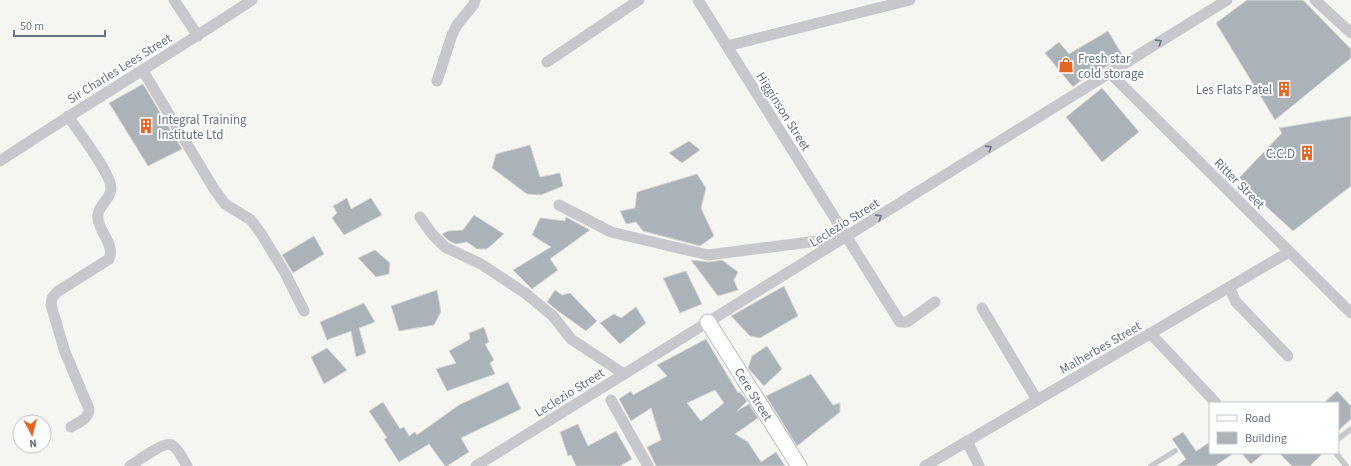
<svg xmlns="http://www.w3.org/2000/svg" width="1351" height="466" font-family="'Source Sans 3',sans-serif">
  <style>
    .building { fill: #abb2b8; stroke: #d7d7d4; fill-rule: evenodd }
    .lines { fill: none; stroke-linecap: round; stroke-linejoin: round }
    .secondary-casing { stroke: #b8bbc0; stroke-width: 17 }
    .lane { stroke: #c6c8cc; stroke-width: 5.5 }
    .street { stroke: #c6c8cc; stroke-width: 11 }
    .secondary { stroke: #fff; stroke-width: 15 }
    .oneway { stroke: #697687 }
    .labels { text-anchor: middle; stroke-width: 4; stroke-linejoin: round; paint-order: stroke }
    .poi-label { font-size: 13px; fill: #647283; stroke: #fff; text-anchor: start }
    .street-label { font-size: 13px; fill: #647283; stroke: #fff }
  </style>
  <rect width="100%" height="100%" fill="#f5f6f2"/>
  <path class="building" d="M1247,0H1303L1351,49V58L1275,120L1216,23Z
    M1108,31L1123,56L1096,73L1094,70L1073,87L1045,53L1059,42L1069,54Z
    M143,84L182,149L148,166L109,103Z
    M1102,88L1139,132L1102,162L1066,117Z
    M1351,116V186L1293,231L1237,180L1282,133L1279,128Z
    M689,141L700,150L682,163L669,153Z
    M530,145L540,177L560,173L563,186L541,195L527,194L492,168L496,154Z
    M697,174L706,188L701,208L714,236L700,246L643,231L636,222L626,224L620,211L635,208L637,192Z
    M347,198L351,209L371,198L382,215L344,235L332,218L337,213L333,206Z
    M474,215L504,234L487,249H477L467,242L456,244L449,241L442,234L448,231L463,230Z
    M566,217L590,230L550,259L558,270L532,289L513,270L551,247L532,235L540,218L565,221Z
    M314,236L324,254L293,273L282,255Z
    M375,250L390,263L389,274L376,277L358,258Z
    M691,260L709,262L722,260L738,272L734,280L738,290L718,296Z
    M686,271L702,304L680,313L663,278Z
    M784,286L798,316L760,338L750,336L731,316Z
    M437,290L441,312L434,325L399,331L391,306Z
    M555,290L562,295L570,293L597,321L586,331L558,311L547,302Z
    M364,303L375,322L359,328L366,353L356,357L351,331L327,340L320,322Z
    M636,307L646,323L620,344L600,323L614,314L621,318Z
    M484,327L489,342L485,344L494,360L490,363L495,374L447,391L436,369L456,363L449,351L470,339L469,333Z
    M706,339L738,393L740,392L747,401L737,411L749,404L758,418L735,434L748,442L761,462L776,452L785,466H656L647,447L661,440L651,408L631,421L619,399L631,391L633,395L667,376L657,365ZM715,390L724,403L701,421L687,403Z
    M767,346L782,369L764,386L748,368L752,356Z
    M327,348L347,370L324,384L311,357Z
    M811,374L833,405L840,403V412L797,446L766,396Z
    M508,382L521,409L461,438L469,452L447,466H445L429,444L399,462L384,439L387,438L369,411L383,402L400,429L404,427L409,436L415,432L417,435L459,405Z
    M1337,391L1351,406V419L1338,431V403H1324Z
    M578,424L588,446L616,431L632,459L620,466H576L571,455L568,456L560,432Z
    M1183,432L1196,451L1210,442V453H1234L1215,466H1177L1186,459L1172,439Z
    M1241,453H1264L1251,464Z
    M1279,453H1323L1310,466H1292Z"/>
  <g class="lines">
    <defs>
      <path id="secondary" d="M708,322L799,466"/>
    </defs>
    <use href="#secondary" class="secondary-casing"/>
    <path class="lane" d="M1338,439L1351,429
      M1336,453L1346,466
      M1151,466L1175,451"/>
    <path class="street" d="M174,0L198,36
      M698,0L900,322H907L935,302
      M1315,0L1351,33
      M727,46L910,0
      M547,62L639,0
      M143,71L214,189L225,204L251,220L262,235L285,273L304,311
      M1110,73L1351,313
      M437,81L452,35L457,25L474,4L475,0
      M68,116C77,130 113,175 111,190C109,201 96,207 98,219C100,233 115,245 109,259L57,292L52,298L51,305L65,352L89,409C89,419 79,422 71,427
      M0,161C83,106 169,55 252,0
      M559,205L611,232L708,255L841,238
      M420,217L432,234L445,247L481,264L525,293L553,316L571,339L624,374
      M1229,287L1236,302L1288,356
      M982,308L1037,400
      M1150,333L1216,403
      M611,400L648,466
      M967,441L979,466
      M130,466C138,461 164,441 172,445C179,449 183,460 187,466
      M476,466L1227,0
      M925,466L1289,252"/>
    <use href="#secondary" class="secondary"/>
  </g>
  <defs><path id="oneway-chevron" d="M-2-3.5L2.5 0L-2 3.5" fill="none" stroke-width="1.6" stroke-linecap="round" stroke-linejoin="round"/></defs>
  <g class="oneway">
    <use href="#oneway-chevron" transform="translate(1159 42) rotate(-32)"/>
    <use href="#oneway-chevron" transform="translate(989 148) rotate(-32)"/>
    <use href="#oneway-chevron" transform="translate(879 217) rotate(-32)"/>
  </g>
  <defs>
    <symbol id="shop-bare" viewBox="-9 -9 18 18"><path d="M-5-2.5h2.3a2.7 3.5 0 0 1 5.4 0H5L5.5 6h-11ZM-1.5-2.5h3a1.5 2.3 0 0 0-3 0Z" fill="#e56522" stroke="#fff" stroke-width="2.5" paint-order="stroke"/></symbol>
    <symbol id="building-bare" viewBox="-9 -9 18 18"><path d="M-4-6H4V6H1V3H-1V6H-4ZM-2.5-4.3h1.7v1.8h-1.7ZM.8-4.3h1.7v1.8H.8ZM-2.5-1h1.7V.8h-1.7ZM.8-1h1.7V.8H.8Z" fill="#e56522" stroke="#fff" stroke-width="2.5" paint-order="stroke"/></symbol>
  </defs>
  <g fill-rule="evenodd">
    <use href="#shop-bare" x="1055" y="54" width="22" height="22"/>
    <use href="#building-bare" x="1273" y="78" width="22" height="22"/>
    <use href="#building-bare" x="135" y="115" width="22" height="22"/>
    <use href="#building-bare" x="1296" y="142" width="22" height="22"/>
  </g>
  <g class="labels">
    <g class="poi-label">
      <text x="1078" y="63">Fresh star<tspan x="1078" dy="15">cold storage</tspan></text>
      <text x="1272" y="94" text-anchor="end">Les Flats Patel</text>
      <text x="158" y="124">Integral Training<tspan x="158" dy="15">Institute Ltd</tspan></text>
      <text x="1295" y="158" text-anchor="end">C.C.D</text>
    </g>
    <g class="street-label">
      <text transform="translate(119 68) rotate(-32)" y="5">Sir Charles Lees Street</text>
      <text transform="translate(784 111) rotate(58)" y="5">Higginson Street</text>
      <text transform="translate(1240 183) rotate(45)" y="5">Ritter Street</text>
      <text transform="translate(844 222) rotate(-32)" y="5">Leclezio Street</text>
      <text transform="translate(1100 347) rotate(-30)" y="5">Malherbes Street</text>
      <text transform="translate(569 392) rotate(-32)" y="5">Leclezio Street</text>
      <text transform="translate(754 394) rotate(58)" y="5">Cere Street</text>
    </g>
  </g>
  <rect x="1209" y="402" width="130" height="52" fill="#ffffff" stroke="#c1c7cd"/>
  <rect x="1217" y="415" width="20" height="6" fill="#ffffff" stroke="#c1c7cd"/>
  <text x="1245" y="422" font-size="12" fill="#647283">Road</text>
  <rect x="1217" y="432" width="20" height="12" fill="#abb2b8" stroke="#c1c7cd"/>
  <text x="1245" y="442" font-size="12" fill="#647283">Building</text>
  <g transform="translate(32 434) rotate(173)"><circle r="19" fill="#ffffff" stroke="#c1c7cd"/>
  <path d="M0-3L7 15L0 10L-7 15Z" fill="#e56522"/>
  <text y="-6" font-size="11" font-weight="bold" text-anchor="middle" fill="#647283">N</text>
  </g>
  <path d="M14 30v6h91v-6" fill="none" stroke="#647283" stroke-width="2"/>
  <text x="20" y="30" font-size="12" fill="#647283" stroke="#ffffff" stroke-width="3" paint-order="stroke">50 m</text>
</svg>
